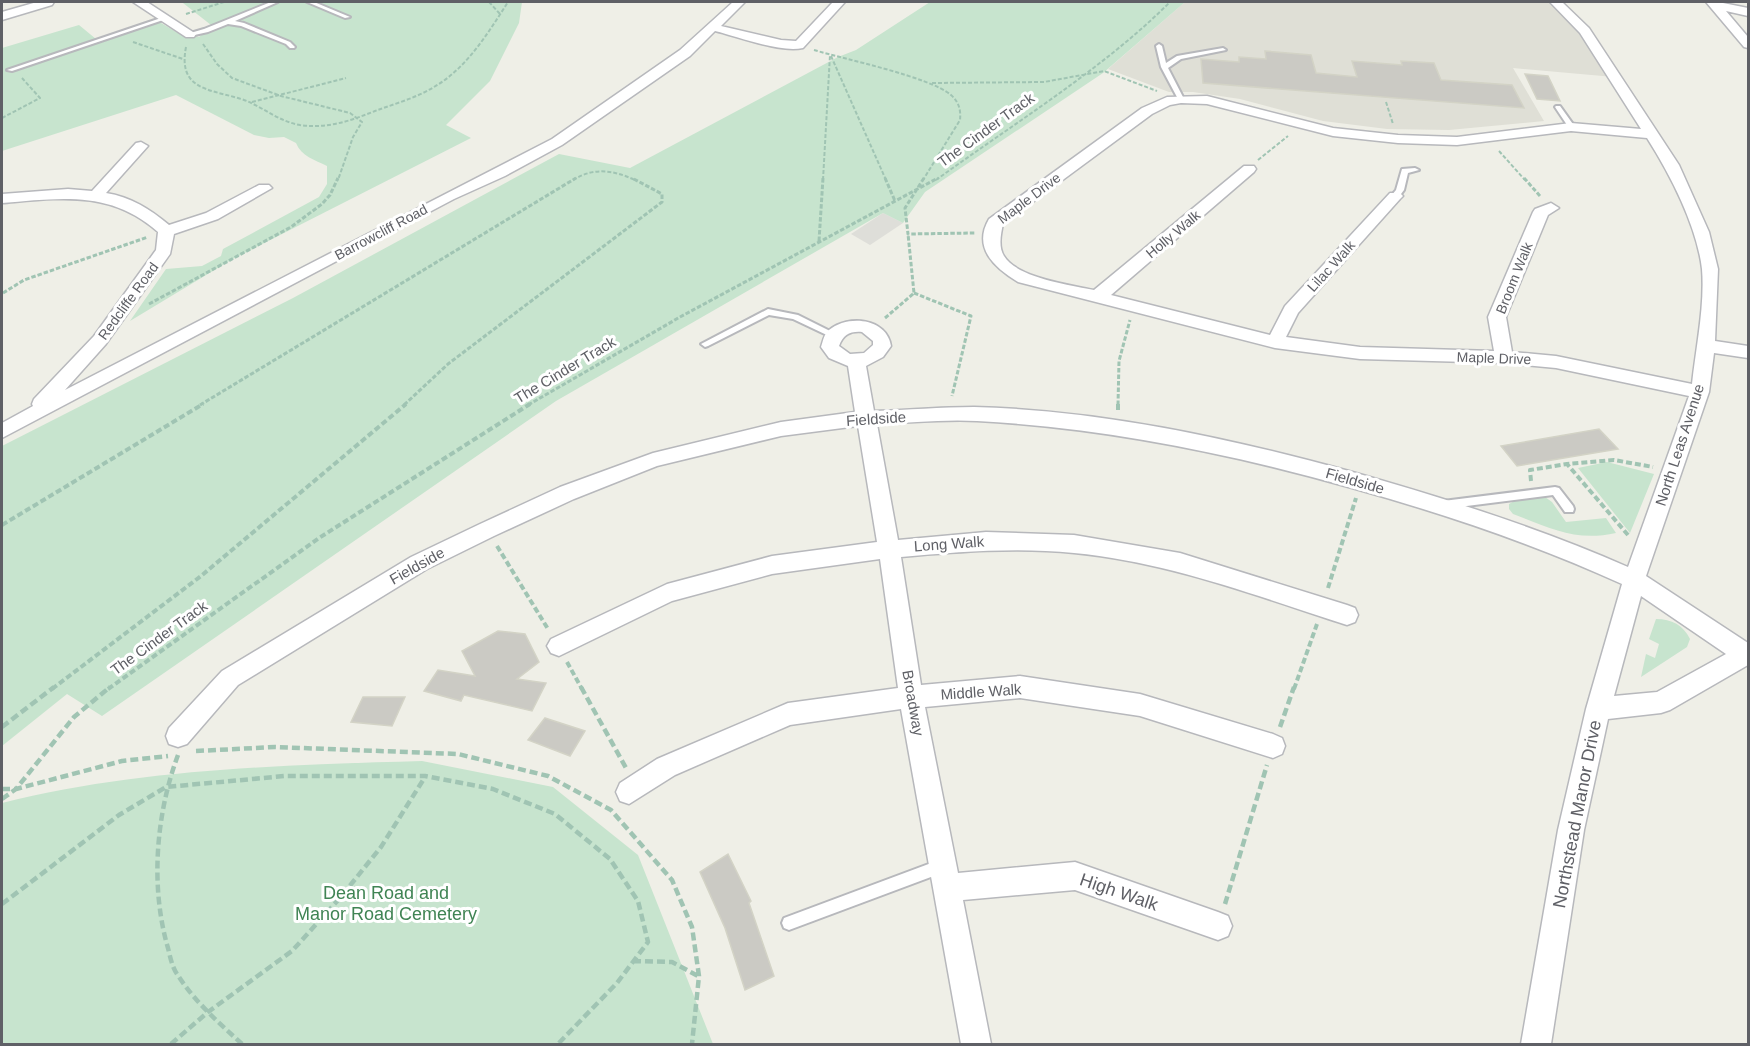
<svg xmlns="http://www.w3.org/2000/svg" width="1750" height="1046" font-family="Arial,sans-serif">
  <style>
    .industrial { fill: #deded9 }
    .education { fill: #dfdfd6 }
    .green { fill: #c7e4ce }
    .building { fill: #cbcac4; stroke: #d3d3c6; stroke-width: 1.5 }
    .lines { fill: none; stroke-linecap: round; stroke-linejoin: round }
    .service-casing { stroke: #b7b8bc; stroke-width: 4 }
    .minor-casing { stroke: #b7b8bc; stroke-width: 3 }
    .path-far3 { stroke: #a0c4b3; stroke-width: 2; stroke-dasharray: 4 2; stroke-linecap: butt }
    .path-far2 { stroke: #a0c4b3; stroke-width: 3; stroke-dasharray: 4.5 2; stroke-linecap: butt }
    .path-far1 { stroke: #a0c4b3; stroke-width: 4; stroke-dasharray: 6 3; stroke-linecap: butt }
    .path { stroke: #a0c4b3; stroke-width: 4.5; stroke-dasharray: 8 4; stroke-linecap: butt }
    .service { fill: #fff; fill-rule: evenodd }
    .minor { fill: #fff; fill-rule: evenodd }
    .labels { text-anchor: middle; stroke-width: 6; stroke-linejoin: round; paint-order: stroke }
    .far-street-label { font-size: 14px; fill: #5f6066; stroke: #fff }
    .street-label { font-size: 15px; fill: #5f6066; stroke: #fff }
    .near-street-label { font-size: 18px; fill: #5f6066; stroke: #fff }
    .near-park-label { font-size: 18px; fill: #408454; stroke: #fff }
  </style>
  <rect width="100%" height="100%" fill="#efefe7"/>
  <path class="industrial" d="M883,213L903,223L870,245L851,234Z"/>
  <path class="education" d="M1185,2H1556L1585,31L1614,77L1513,68L1544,121L1449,130L1387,129L1323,121L1240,99L1193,92H1169L1108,69Z"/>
  <path class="green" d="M187,2H522L519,23L490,81L446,125L471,138L231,260L130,321L166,269L202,266L221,256L223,249L319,197L327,184V166C315,160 301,156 296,143L284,137L269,138L254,135L176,95L2,151V48L79,25L96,39L156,20L183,36L190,34L199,37L211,25L183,3Z
    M930,2H1185L1103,73L925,192L903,223L883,213L556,401L102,716L67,694L2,746V446L293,298L559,154L630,168L838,57L856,50Z
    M1607,462L1654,474L1630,533L1578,468Z
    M1545,497L1552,502L1566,522L1606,518L1616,533C1575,542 1551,528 1513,514L1509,509V504L1518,499Z
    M1656,619C1672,619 1683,625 1690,639L1687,647L1641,677L1646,654L1655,658L1659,644L1649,639Z
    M422,761L553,787L638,855L713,1044H2V803C136,769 284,765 422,761Z"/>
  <path class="building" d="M1265,51L1311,55L1316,73L1357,77L1352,61L1402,65L1401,61L1434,63L1441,80L1512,85L1524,108L1203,83L1201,59L1239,62V57L1266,59Z
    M1525,74L1548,76L1560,101L1537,99Z
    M1599,429L1618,449L1517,466L1501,446Z
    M498,631L525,634L539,662L517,679L546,683L532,711L464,695L461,701L424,691L438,670L475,676L462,651Z
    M363,697H405L392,726L351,722Z
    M545,718L585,731L570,756L528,740Z
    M728,854L751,901L749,903L774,976L745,990L725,928L700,872Z"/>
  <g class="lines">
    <defs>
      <path id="service" d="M271,2H278L235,21L244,23L290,42L295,47L294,48H290L286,44L241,26L228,24L208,32L190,36L187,34L204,29Z
        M307,2H314L350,17L345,18Z
        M164,17L169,18L12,71L7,70Z
        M1159,44L1162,46L1166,63L1177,56L1223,48L1226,50L1181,59L1168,68L1184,99L1181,101L1178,99L1161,67L1156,46Z
        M1556,106H1560L1575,127L1573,128H1569L1555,107Z
        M1415,168L1419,170L1408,173L1404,190L1398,198H1392L1391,196L1396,190L1402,169Z
        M768,309L798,315L838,335L834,338L831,337L793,319L769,315L708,346L705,347L701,344Z
        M1555,487L1559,488L1573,506L1574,509L1573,512H1565L1553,495L1443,509L1439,508L1438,505L1439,502L1443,501Z
        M942,859L947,861L949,866L947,871L789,930L784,928L782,923L784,918Z"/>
      <path id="minor" d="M37,2H54L52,5L2,20V12Z
        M133,2H147L196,34L194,37H186Z
        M733,2H745L721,26L781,40L796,41L833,2H845L803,48C780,53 739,37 715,31L690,56L562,145L505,176L454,199L2,438V423L33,406L32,404L34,399L94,336L156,250L158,232C111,190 61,198 2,203V194L68,189L92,191L136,143L141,142L148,146L106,193C131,197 150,209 169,225L206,213L259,185H269L272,188L218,219L174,234L170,254L106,344L65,390L552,139L680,50Z
        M1550,2H1562L1589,28L1679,165L1709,232L1718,269L1715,341L1748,346V358L1714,353L1709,392L1646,576L1748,643V665L1670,710L1661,713L1608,719L1584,830L1551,1044H1521L1558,830L1586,709L1622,584C1534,544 1445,514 1352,488C1229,453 1105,428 977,421C944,419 910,423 877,424L898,540L986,532L1074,535L1180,553L1347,605L1355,608L1358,615L1355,622L1347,625C1257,596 1168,562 1074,553C1016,547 958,552 901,557L921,685L1020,676L1140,694L1273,734L1282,738L1285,746L1282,754L1273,758L1140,716L1020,698L925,707L958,873L1075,862L1218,912L1228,916L1232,926L1228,936L1218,940L1075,890L963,900L991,1044H961L901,709L790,725L675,775L629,804L620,801L616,792L620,783L657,759L788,703L898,688L880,559L772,574L672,601L559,656L551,653L547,646L551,639L667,584L772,556L877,542L858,426L781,436L657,466L574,499L494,536L427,569L238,685L187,744L178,747L169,744L166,736L169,728L222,671L411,557L480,524L560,487L653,453L781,422L855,412L848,366L829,358L821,347C823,341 824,334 829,330C848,314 887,318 891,346L883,357L866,366L874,411C907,410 941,407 974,407C1100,410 1228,438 1349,471C1444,498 1537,527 1628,567L1689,396L1556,368L1504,363L1360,359L1275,348L1018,282C995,268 972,248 989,219L1142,108L1167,97L1207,96L1333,128L1398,135L1457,137L1571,123L1641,129L1580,33ZM1181,103L1207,104L1333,136L1398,143L1457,145L1571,131L1647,138C1670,174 1697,226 1702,269C1705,306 1696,347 1692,384L1556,356L1512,352L1506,317L1548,215L1559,208L1551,203L1535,209L1533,212L1488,317L1494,351L1360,347L1286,337L1298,313L1400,199L1403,196L1400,193H1390L1285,306L1270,335L1111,295L1254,172L1256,169L1254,166H1244L1094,290C1071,285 1017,278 1004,256C998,247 1001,233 1003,224L1152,114L1170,105ZM862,332L873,341V345L864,353L850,354L839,346C843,335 850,331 862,332ZM1641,596L1726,654L1657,692L1614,696Z
        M1706,2H1718L1748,8V16L1726,11L1748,37V48L1744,47Z"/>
    </defs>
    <use href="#service" class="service-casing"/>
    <use href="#minor" class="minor-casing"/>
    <path class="path-far3" d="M489,2L500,14
      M186,14L224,2
      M133,42L183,59
      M203,44L217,64L232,78L281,96L350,113L362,122L353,137L338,180
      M186,47C178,88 206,89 238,98C260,104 276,121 300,125C327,129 350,121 375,111C394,104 416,98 434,87C467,68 488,33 508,2
      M814,50C844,59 930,77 951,95C959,102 961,110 960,120L923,180
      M831,56L886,180
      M932,83L1044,82L1104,71L1157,91
      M252,102L346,78
      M1386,102L1393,124
      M2,118L40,98L22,78
      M1499,151L1525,180
      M1258,160L1288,136
      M573,180C594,167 613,170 635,180
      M823,180L830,55
      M936,180C1013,124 1103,69 1170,2"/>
    <path class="path-far2" d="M885,178L895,201
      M924,178L905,208L908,234L975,233
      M1524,178L1540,196
      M819,241L823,178
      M3,293L24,280L148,237
      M914,293L971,316L952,396
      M149,304L291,227L322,204L330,195L338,178
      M885,318L914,293L908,234
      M200,405L576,178
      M404,405L448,364L662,202V194L632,178
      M528,405L680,317L938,178
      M1118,405L1119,361L1130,320"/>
    <path class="path-far1" d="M1118,410V404
      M1531,481L1530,470L1567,464
      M2,525L203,404
      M1628,535L1567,464L1614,460L1653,467
      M497,546L548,629
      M1328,588L1356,498
      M567,662L582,689
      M52,689L201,576L406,404
      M108,689L319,538L530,404
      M1294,689L1317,624"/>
    <path class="path" d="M581,687L626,768
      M2,727L54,687
      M1280,727L1294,687
      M196,751L275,747L458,754L548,776L611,810L672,880L692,927L699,976L692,1044
      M178,755C156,814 150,887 168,948C170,956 172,967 177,974C194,1001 218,1022 242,1044
      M2,789H16L122,761L168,756
      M2,799L16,789L74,717L110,687
      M2,904L119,815L166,787L285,776H425L493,789L555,814L610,859L638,901L648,942L617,983L558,1044
      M1225,904L1267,765
      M633,961L672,962L698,976
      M171,1044L208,1012L292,951L340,898L381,847L425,777"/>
    <use href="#service" class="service"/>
    <use href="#minor" class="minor"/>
  </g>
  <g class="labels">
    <g class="far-street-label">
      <text transform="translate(1029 198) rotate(-37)" y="5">Maple Drive</text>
      <text transform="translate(381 232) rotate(-28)" y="5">Barrowcliff Road</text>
      <text transform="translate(1173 234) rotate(-40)" y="5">Holly Walk</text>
      <text transform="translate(1331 266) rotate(-48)" y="5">Lilac Walk</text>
      <text transform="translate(1514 278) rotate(-68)" y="5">Broom Walk</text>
      <text transform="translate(128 301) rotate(-54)" y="5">Redcliffe Road</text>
      <text transform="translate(1494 358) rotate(2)" y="5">Maple Drive</text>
    </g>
    <g class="street-label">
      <text transform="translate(986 130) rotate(-36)" y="5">The Cinder Track</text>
      <text transform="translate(565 370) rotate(-31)" y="5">The Cinder Track</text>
      <text transform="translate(876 419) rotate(-4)" y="5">Fieldside</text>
      <text transform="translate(1680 445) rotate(-72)" y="5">North Leas Avenue</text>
      <text transform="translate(1355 481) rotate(16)" y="5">Fieldside</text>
      <text transform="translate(949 544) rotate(-4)" y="5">Long Walk</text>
      <text transform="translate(417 566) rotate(-29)" y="5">Fieldside</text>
      <text transform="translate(159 638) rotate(-36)" y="5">The Cinder Track</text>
      <text transform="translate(981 692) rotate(-4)" y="5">Middle Walk</text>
      <text transform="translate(913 703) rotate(80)" y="5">Broadway</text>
    </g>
    <g class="near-street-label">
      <text transform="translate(1577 814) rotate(-79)" y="6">Northstead Manor Drive</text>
      <text transform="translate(1119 892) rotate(19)" y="6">High Walk</text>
    </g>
    <g class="near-park-label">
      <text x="386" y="899">Dean Road and<tspan x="386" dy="21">Manor Road Cemetery</tspan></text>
    </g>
  </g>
  <rect width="1750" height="1046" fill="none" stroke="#5f6066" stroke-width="6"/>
</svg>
